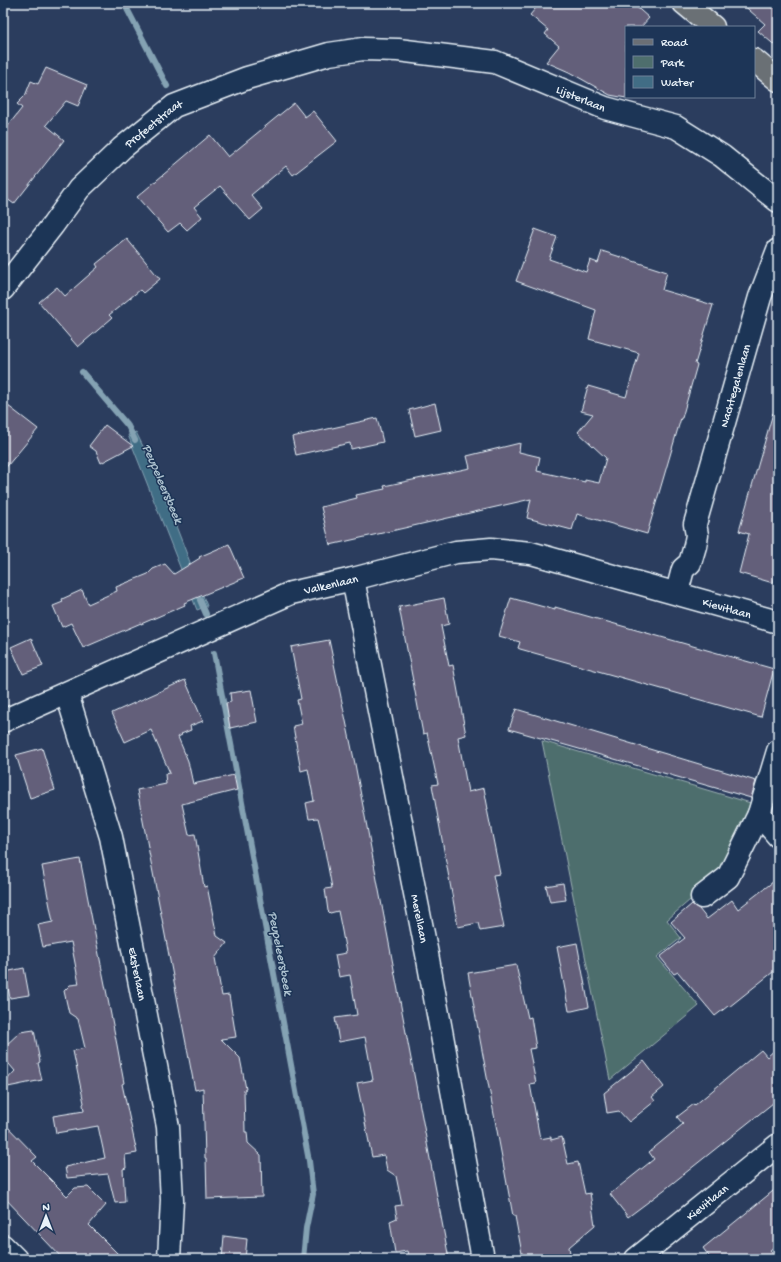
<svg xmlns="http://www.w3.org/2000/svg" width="781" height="1262" font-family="'Gochi Hand',sans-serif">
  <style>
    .green { fill: #4e6e6d; stroke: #9bb0b2 }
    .water { fill: #416d85; stroke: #84a2b3 }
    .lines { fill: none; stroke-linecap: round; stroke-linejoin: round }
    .stream { stroke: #84a2b3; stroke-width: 6 }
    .building { fill: #635e7a; stroke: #e8f1f8 }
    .minor-casing { stroke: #e8f1f8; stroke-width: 25 }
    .major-casing { stroke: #e8f1f8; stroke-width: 25 }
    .minor { stroke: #1d3557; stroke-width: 22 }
    .major { stroke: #6b6f75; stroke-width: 22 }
    .labels { text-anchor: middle; stroke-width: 3; stroke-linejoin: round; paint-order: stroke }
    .street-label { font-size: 12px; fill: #e8f1f8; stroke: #1d3557 }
    .water-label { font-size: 13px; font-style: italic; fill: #aec3d0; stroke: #1d3557 }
  </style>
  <rect width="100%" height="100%" fill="#2b3d5e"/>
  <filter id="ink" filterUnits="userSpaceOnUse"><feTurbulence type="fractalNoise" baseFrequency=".025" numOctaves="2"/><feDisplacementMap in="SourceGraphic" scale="8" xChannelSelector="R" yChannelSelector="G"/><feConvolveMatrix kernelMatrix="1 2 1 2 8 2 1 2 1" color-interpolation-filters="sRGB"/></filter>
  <g filter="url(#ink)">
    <path class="green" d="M542,741L754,804L721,873L667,920L681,938L657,957L699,1006L610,1080Z"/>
    <path class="water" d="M136,432L153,467L207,606L197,610L128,435Z"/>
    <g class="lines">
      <path class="stream" d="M124,3L167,86
        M82,372L128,426L135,440
        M200,600L206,614
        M214,653L309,1161L313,1194L306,1228L303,1259"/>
    </g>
    <path class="building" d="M540,3H632L649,18L641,27H626V98L610,95L569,72L546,62L559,46L545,34L548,30L530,15Z
      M741,3H778V48L758,31L765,24Z
      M46,68L87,85L78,106L66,101L46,125L64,140L14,204L3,196V132L22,108L17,104L25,96L31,81L38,84Z
      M294,103L305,117L313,111L337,141L293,175L286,166L251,195L263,209L250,220L220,186L194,207L202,217L187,230L180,223L168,232L137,197L210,135L228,157Z
      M535,229L557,237L549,259L586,272L590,260L598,263L602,251L667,272L662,290L713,305L695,364L697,365L682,418H681L647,534L577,514L572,530L527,518L531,499L330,545L321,507L357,498L356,495L385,489L384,486L470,468L467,456L520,443L519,452L540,457L537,471L585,482V480L599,483L606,458L578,432L593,414L581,411L588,386L626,397L639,353L589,339L596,310L516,281Z
      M127,239L160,279L143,293L140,290L109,315L112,318L78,347L39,302L57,287L65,296L98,267L96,264Z
      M3,402L38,429L3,471Z
      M435,403L441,430L415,436L409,410Z
      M773,413H778V565L773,583L739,573L749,534L739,531Z
      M377,418L383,442L351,449L350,443L296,455L292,437Z
      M105,425L133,446L101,463L96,451L89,446Z
      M229,544L244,578L184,603L185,605L141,624V623L83,648L71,623L62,627L53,606L63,602L62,599L82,590L88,604L117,591L116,587L148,574L153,569L165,564L174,574L200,558L199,557Z
      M444,598L449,624L441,626L449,666L453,665L466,735L458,737L468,792L484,788L488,809H487L500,874L493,875L504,927L480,931L478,923L458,927L432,785L438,784L427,733L423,734L399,607Z
      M511,598L555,610V607L774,669L761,717L520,649L518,648L520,642L499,636Z
      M31,638L43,666L23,674L11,647Z
      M329,640L355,764L449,1259H409L407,1251L395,1253L390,1221L397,1218L395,1206L402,1205L396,1176L387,1170L384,1155L372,1157L357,1083L373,1080L365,1037L339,1042L335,1018L357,1015L350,975L339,977L335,955L346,953L342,931L338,911L330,913L328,911L325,889L332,888L321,830L318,818L309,819L306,803L314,801L308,769L301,771L293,726L302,724L297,700L301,699L291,647Z
      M185,680L203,721L190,726L191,730L181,734L182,735L178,737L188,761L193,784L234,775L237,790L182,804L189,835L195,834L204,887L207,886L217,936L227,943L215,958L222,996L229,995L236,1037L221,1039L240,1058L246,1089L244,1090L245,1132H247L248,1143L261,1155L262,1197L207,1199L206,1158H205L203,1088L195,1090L137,790L166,784L165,774L170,773L151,730L125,742L112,713Z
      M251,690L257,722L230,728L226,703L231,702L230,693Z
      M516,709L756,781L751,798L509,729Z
      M42,748L55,790L30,798L16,755Z
      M80,859L117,1045L124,1083L122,1084L137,1153L125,1155L126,1168L123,1169L125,1202L115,1203L108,1174L67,1178L65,1167L105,1158L98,1126L56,1133L53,1116L84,1111L83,1104L84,1103L73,1051L85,1048L78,1019L69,1013L64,991L70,985L79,984L71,942L43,947L38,925L53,922L42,866Z
      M778,878V968L729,1007L728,1006L715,1016L678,972L674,974L660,957L685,938L671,922L692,904L699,909L707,919L732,900L738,909Z
      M563,883L566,900L550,902L546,886Z
      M577,943L589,1007L572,1011H569L557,947Z
      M516,965L528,1018L531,1017L536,1048L529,1049L536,1083L530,1084L540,1139L551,1137V1140L562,1137L568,1164L578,1162L585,1194L590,1193L595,1225L569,1247L571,1259H523L515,1216H513L478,1029L468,973Z
      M24,968L29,995L10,998L5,972Z
      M34,1030L40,1062L38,1063L42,1080L3,1088V1084L15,1071L3,1057V1048L20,1032Z
      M778,1047V1099L664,1190L628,1217L610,1194L654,1159L649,1152L683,1124L677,1117L694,1104L695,1105L761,1050L767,1057Z
      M644,1061L664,1087L652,1097L655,1101L629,1122L619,1111L607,1113L604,1093Z
      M3,1122L37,1157L32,1161L67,1196L75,1188L88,1187L106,1205L89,1225L123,1259H63L3,1196Z
      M778,1187V1244L770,1250L778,1259H711L703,1248Z
      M224,1236L247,1239L245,1259H222Z"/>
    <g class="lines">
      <defs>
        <g id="minor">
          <path id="s1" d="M3,289L53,225L79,189L122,148L174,106L247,78L329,54L363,49L398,50L495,62L605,108L676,127L722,156L778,201"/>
          <path id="s2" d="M353,579L427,954L483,1259"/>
          <path id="s3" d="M677,592L683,569L690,563L695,546L697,535L695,524L760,297L778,250"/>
          <path id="s4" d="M67,694L111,837L168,1127L172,1200L169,1259"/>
          <path id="s5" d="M3,721L291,593L353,579L456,552L491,549L531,553L778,622"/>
          <path d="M759,814L778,836"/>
          <path d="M702,897L728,877L759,814L778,751"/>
          <path d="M3,1246L16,1259"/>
          <path id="s6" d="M636,1259L778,1145"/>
        </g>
        <path id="major" d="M684,3L713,27
          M754,60L778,80"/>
      </defs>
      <use href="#minor" class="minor-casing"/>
      <use href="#major" class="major-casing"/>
      <use href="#minor" class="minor"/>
      <use href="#major" class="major"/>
    </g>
  </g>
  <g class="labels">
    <g class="street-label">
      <text dy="4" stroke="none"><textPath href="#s1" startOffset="676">Lijsterlaan</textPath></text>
      <text dy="4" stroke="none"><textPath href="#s1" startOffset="225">Profeetstraat</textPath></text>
      <text dy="4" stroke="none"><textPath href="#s3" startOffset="217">Nachtegalenlaan</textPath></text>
      <text dy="4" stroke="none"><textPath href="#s5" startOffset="356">Valkenlaan</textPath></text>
      <text dy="4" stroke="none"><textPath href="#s5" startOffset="764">Kievitlaan</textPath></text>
      <text dy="4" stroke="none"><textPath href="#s2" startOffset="346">Merellaan</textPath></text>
      <text dy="4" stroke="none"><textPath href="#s4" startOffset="289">Eksterlaan</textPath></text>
      <text dy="4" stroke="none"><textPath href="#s6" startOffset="91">Kievitlaan</textPath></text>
    </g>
    <g class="water-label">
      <text transform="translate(164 483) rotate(67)" y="5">Peupeleersbeek</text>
      <text transform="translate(282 953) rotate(79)" y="5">Peupeleersbeek</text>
    </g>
  </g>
  <rect width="781" height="1262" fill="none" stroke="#1d3557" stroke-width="16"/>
  <rect x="8" y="8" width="765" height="1246" fill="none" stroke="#e8f1f8" stroke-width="1.5" filter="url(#ink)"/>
  <rect x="625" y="26" width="130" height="72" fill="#1d3557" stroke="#6e8097"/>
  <rect x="633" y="39" width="20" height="6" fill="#6b6f75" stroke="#6e8097"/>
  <text x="661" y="46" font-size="12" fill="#e8f1f8">Road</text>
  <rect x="633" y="56" width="20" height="12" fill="#4e6e6d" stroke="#6e8097"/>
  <text x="661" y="66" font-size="12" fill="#e8f1f8">Park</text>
  <rect x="633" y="76" width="20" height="12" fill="#416d85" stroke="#6e8097"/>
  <text x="661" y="86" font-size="12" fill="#e8f1f8">Water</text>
  <g transform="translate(46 1216)" stroke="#1d3557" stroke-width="3" paint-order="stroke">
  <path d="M0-3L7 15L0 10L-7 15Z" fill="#e8f1f8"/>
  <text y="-6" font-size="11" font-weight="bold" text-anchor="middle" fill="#e8f1f8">N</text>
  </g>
</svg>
